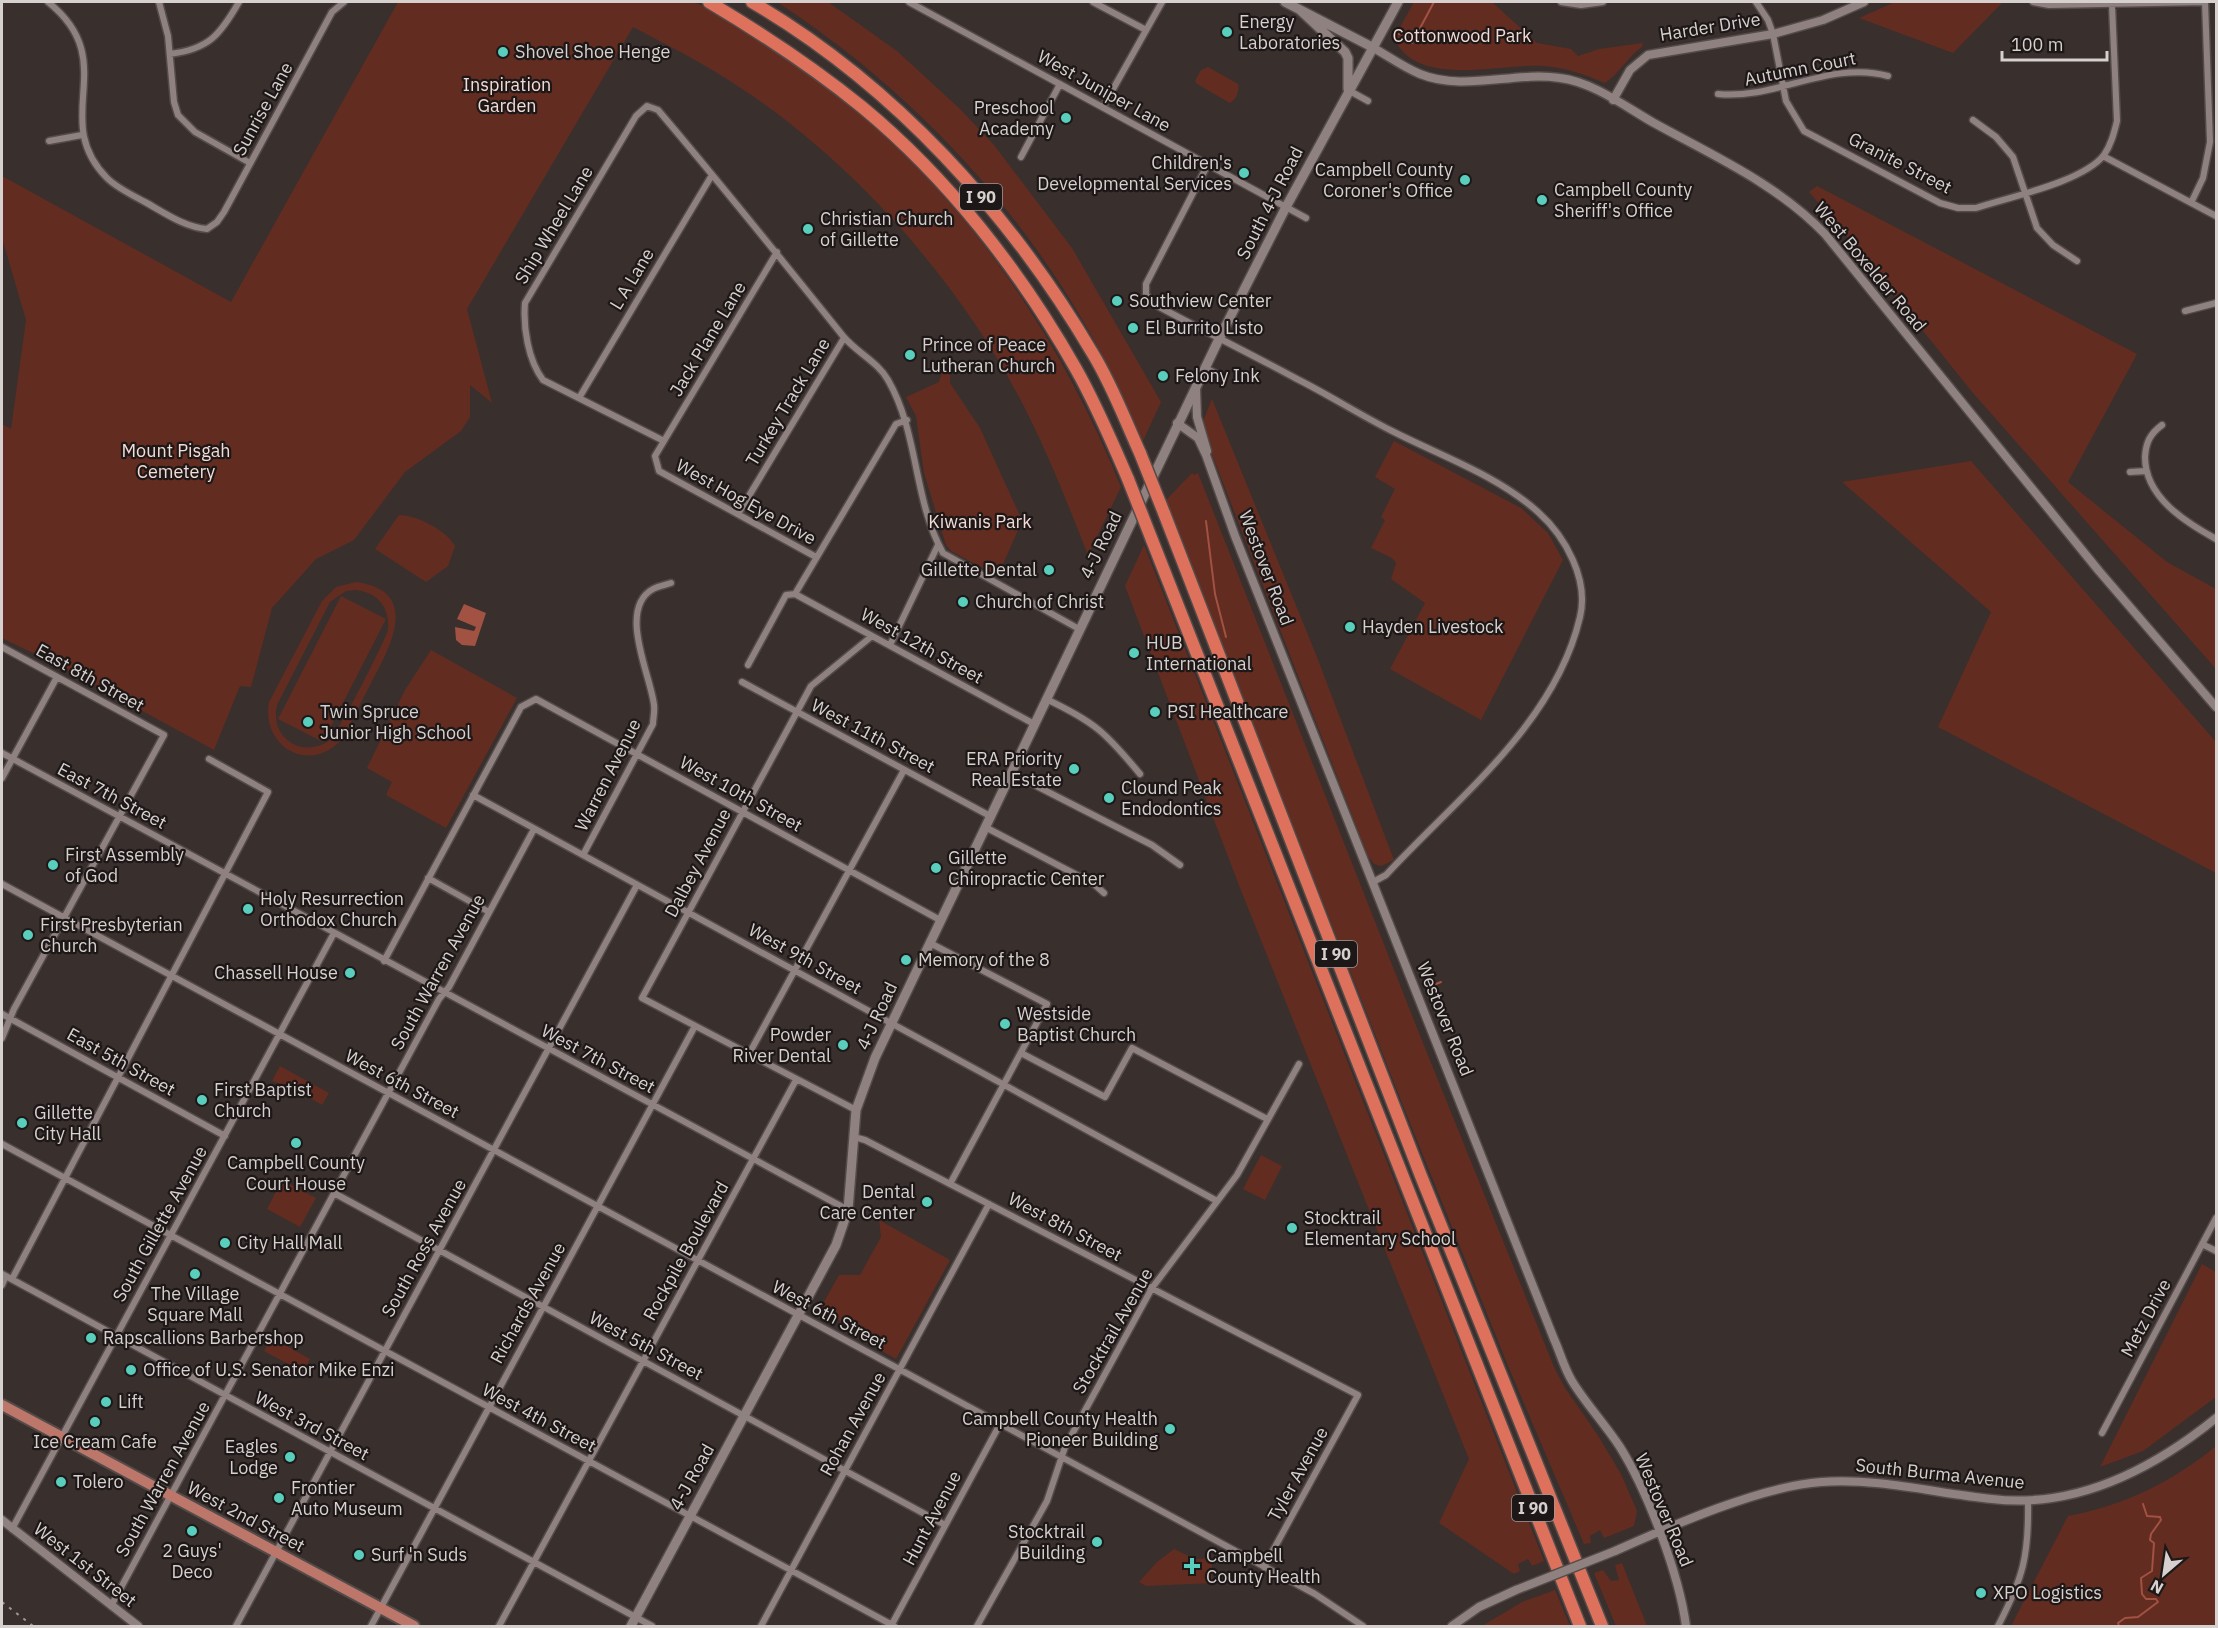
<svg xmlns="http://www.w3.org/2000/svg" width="2218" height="1628" font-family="'IBM Plex Sans',sans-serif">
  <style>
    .green { fill: #632c21; fill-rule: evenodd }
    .water { fill: #a15242 }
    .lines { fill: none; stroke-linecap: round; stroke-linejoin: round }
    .stream { stroke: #a15242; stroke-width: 2 }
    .minor-casing { stroke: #534b49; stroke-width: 9 }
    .tertiary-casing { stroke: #534b49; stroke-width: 11 }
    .secondary-casing { stroke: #534b49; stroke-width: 12 }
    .primary-casing { stroke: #534b49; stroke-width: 14 }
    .motorway-casing { stroke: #534b49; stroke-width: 15 }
    .minor { stroke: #8e817f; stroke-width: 6 }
    .tertiary { stroke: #8e817f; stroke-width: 8 }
    .secondary { stroke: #8e817f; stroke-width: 9 }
    .primary { stroke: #bd776a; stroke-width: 10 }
    .motorway { stroke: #dd715c; stroke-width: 12 }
    .rail { stroke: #9e9694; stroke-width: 2; stroke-dasharray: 3 6; stroke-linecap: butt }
    .tertiary-bridge-casing { stroke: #534b49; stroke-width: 11; stroke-linecap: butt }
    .motorway-bridge-casing { stroke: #534b49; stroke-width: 15; stroke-linecap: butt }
    .tertiary-bridge { stroke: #8e817f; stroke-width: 8 }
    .motorway-bridge { stroke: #dd715c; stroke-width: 12 }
    .poi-dot { fill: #5acebd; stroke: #1d1817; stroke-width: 2 }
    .labels { text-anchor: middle; stroke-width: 4.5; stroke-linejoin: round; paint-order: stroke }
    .shield { fill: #1d1817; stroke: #9e9997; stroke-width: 1.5 }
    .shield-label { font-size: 16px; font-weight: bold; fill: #d6d0ce }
    .poi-label { font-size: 18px; fill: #d6d0ce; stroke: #1d1817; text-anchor: start }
    .street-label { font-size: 18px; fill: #d6d0ce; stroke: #1d1817 }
    .park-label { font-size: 18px; fill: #f3dbd6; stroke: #1d1817 }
  </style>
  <rect width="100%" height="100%" fill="#392f2d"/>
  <path class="green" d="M398,2C467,2 536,2 605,2C631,2 666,0 691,2C710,5 749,34 766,44C931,147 1049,310 1121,487L1088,555C1067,502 1046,448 1019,397C952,271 840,147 717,73C690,56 661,42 633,27L467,309L492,403L470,385V417L461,431L405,472L354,540L316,559L272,608L251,687L240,686L214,750L58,665L2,638V424L11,429L26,320L2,238V176L231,302Z
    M777,2H828L897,51L959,108L994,145L1072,248L1161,402L1142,443C1072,262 938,107 777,2Z
    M1414,2H1492L1537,43L1571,49L1578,56L1599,49L1643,43L1642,47C1627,57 1620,73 1605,83C1585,75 1565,67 1543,66C1501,63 1416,89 1394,38Z
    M1895,2H2003L1953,53L1859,18Z
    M1208,67L1238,84C1240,90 1236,100 1230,103L1197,84L1195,81L1201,70Z
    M1817,186L2137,354L2068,482L2167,562L2216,589V669L1973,393L1846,235L1809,192Z
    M944,365L950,372V383L980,428L1021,518L1023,519L1000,571L992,573L951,551L946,545L924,473L916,416L906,397L939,382Z
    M1212,399L1317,657L1394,860L1381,866L1374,864L1368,856L1201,426Z
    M1394,441L1521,508L1548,533L1563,560L1481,720L1390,669L1425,603L1391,579L1396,563L1392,558L1371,548L1385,520L1381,517L1395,489L1375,477Z
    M1971,461L2216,742V873L1938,727L1991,612L1842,482Z
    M1192,473L1194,475L1198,473L1419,1033L1554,1367L1565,1388L1597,1434L1621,1474L1637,1511L1634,1526L1604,1538L1600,1530L1590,1536L1591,1543L1584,1544L1509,1368L1404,1108L1165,501Z
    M399,515C417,515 447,531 455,546L448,566L426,582L375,549Z
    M1144,545L1544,1561L1532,1566L1528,1559L1518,1564L1520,1571L1514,1574L1439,1523L1469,1459L1240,888L1125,586Z
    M356,582C423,591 389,649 370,685C360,704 351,725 339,742C307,774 261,745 269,702L322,601L336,587ZM355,590C378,592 390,608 388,630C382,647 339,732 329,741C317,749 301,750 290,742C277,733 274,719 277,705L330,602L346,591Z
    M341,596L386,619L323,742L278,719Z
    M431,650L517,698L446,828L386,795L392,782L367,768L405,690Z
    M280,1066L329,1093L322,1105L293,1088L272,1081Z
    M1261,1155L1282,1166L1265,1200L1243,1189Z
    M282,1180L316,1198L300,1227L267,1209Z
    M879,1220L950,1260L896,1359L852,1334L854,1329L820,1309L839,1275H860L881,1237Z
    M2202,1264L2216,1272V1397L2143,1451L2100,1467Z
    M271,1337L310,1359L303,1372L264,1351Z
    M2216,1446V1626H2011L2068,1516C2123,1506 2174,1481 2216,1446Z
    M1174,1549L1195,1559L1212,1558V1583L1146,1586L1139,1582L1157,1562Z
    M1622,1563L1647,1626H1616L1594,1573L1603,1570L1611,1581L1619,1580L1615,1565Z
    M1555,1590L1570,1626H1482L1522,1602Z"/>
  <path class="water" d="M464,604L486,613L475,646L462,645L456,640L455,627L474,631L476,627L457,619Z"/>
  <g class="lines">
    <path class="stream" d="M1399,34L1416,35
      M1412,43L1434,2
      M1206,521L1215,594L1226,637
      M1431,976V986L1441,982
      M2119,1626L2118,1623L2125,1618L2138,1617L2158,1602L2156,1599H2146L2142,1594L2141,1578L2152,1571L2154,1543L2150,1540L2151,1534L2161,1520L2160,1517L2147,1516L2143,1504"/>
    <defs>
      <path id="minor" d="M48,2C123,62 48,118 107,178C117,188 132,195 145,202C165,213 184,227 207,229L217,222L224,212L332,12L344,2
        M159,2L168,36L174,102L178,115L195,132L250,163
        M909,2L1306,218
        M1093,2L1146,30
        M1561,2L1581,5L1603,2
        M1756,2L1768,20L1773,34L1786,101L1804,131L1940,203L1958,208H1976C2009,197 2083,182 2104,155C2111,145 2114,133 2117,121L2112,5
        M2033,2L2049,5L2205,2
        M170,54C209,49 220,35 239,2
        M1348,90L1368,101
        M1718,94C1775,100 1830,60 1888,76
        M1103,107L1162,2
        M1973,120L1996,137L2013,157L2037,228L2053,245L2077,261
        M49,141L82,135
        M2103,156L2216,216
        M1021,157L1060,84
        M1208,164L1146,284V294L1152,303C1200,329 1249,353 1297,379C1329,395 1360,415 1392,431C1441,456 1497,475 1538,512C1566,537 1589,580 1580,617C1555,724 1457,798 1386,875L1373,882
        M2191,203L2203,178L2210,142L2205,2
        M777,252L655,456L659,471L816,557
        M2185,311L2216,303
        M1205,368L1223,377
        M579,398L712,175
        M2162,425C2150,434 2146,442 2145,457C2145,497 2185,522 2216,539
        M664,441L543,380C528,360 523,327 525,303L636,116L647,106L658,110C721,184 782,260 843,336C856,352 878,362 888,380C919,434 913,499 943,553L1079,629
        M2130,472L2146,471
        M738,514L844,338
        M795,594L1034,724
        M795,594L896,424L907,420
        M890,645L938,545
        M2,647L164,735L14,1009L2,1038
        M748,665L786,595L795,594
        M742,682L990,816
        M1046,699C1095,722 1106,733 1140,774
        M2,753L848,1210
        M1011,773L1152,845L1180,865
        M2,778L57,677
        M473,795L1217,1201
        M985,827L1094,884L1104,893
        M583,855L653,724C653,718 655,712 654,705C651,676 617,609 653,589C658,586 665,585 671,583
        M428,878L489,912
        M2,884L1315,1594L1363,1626
        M930,943L1047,1004L950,1184
        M384,961L521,707L536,699L940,920
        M2,1014L225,1136
        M1021,1053L1105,1097L1132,1048L1267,1119
        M749,1054L904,770
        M856,1110L642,998L811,686L872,636
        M854,1137L865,1140L1358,1395L1264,1567
        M2,1144L894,1626
        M334,1193L945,1525
        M2202,1244L2216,1251
        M2,1274L652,1626
        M12,1279L268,792L209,759
        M2,1285L6,1276
        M2102,1433L2216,1218
        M12,1529L334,933
        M111,1606L439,999L449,987L534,829
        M236,1626L637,885
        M371,1626L695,1026
        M499,1626L796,1080
        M761,1626L989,1204
        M891,1626L1000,1424
        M977,1626L1047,1501L1065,1447L1152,1288L1237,1175L1299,1064
        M1998,1626C2023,1578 2029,1556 2028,1501"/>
      <path id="tertiary" d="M1372,47C1388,56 1403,67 1420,74C1464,92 1514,71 1560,78C1593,82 1626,107 1654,123C1714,156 1777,184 1825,234L2099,571L2216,707
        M1613,100L1630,70L1648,55L1773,34L1823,20L1864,2
        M1196,388L1197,417L1207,451
        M1177,423L1198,438L1206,455L1235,536L1554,1339C1560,1352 1564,1368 1572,1381C1586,1404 1605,1424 1620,1447C1648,1492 1679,1574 1686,1626
        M2,1520L138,1626
        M1615,1551C1671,1526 1761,1486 1821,1482C1880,1478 1934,1493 1992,1499C2076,1509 2153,1469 2216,1418
        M1452,1626L1479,1607L1516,1590"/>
      <path id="secondary" d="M1285,2L1372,47
        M1300,10L1345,52L1348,58V89
        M631,1626L836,1245L848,1210L856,1110L875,1058L1219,339L1286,207L1398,2"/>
      <path id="primary" d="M2,1405L414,1626"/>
      <path id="motorway" d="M709,2C761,33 814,68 862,107C948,178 1021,272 1076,369C1096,404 1112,442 1128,479
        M752,2C894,85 1010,213 1093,354C1112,385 1125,420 1140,453
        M1164,513L1421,1176L1602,1626
        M1152,540L1580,1626"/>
    </defs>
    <use href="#minor" class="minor-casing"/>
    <use href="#tertiary" class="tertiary-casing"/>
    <use href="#secondary" class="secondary-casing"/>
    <use href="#primary" class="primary-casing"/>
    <use href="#motorway" class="motorway-casing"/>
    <use href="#minor" class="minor"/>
    <use href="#tertiary" class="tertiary"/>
    <use href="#secondary" class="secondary"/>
    <use href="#primary" class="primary"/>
    <use href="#motorway" class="motorway"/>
    <path class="rail" d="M2,1602L33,1626"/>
    <defs>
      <path id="tertiary-bridge" d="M1516,1590L1615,1551"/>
      <path id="motorway-bridge" d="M1140,453L1164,513
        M1128,479L1152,540"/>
    </defs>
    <use href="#tertiary-bridge" class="tertiary-bridge-casing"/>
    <use href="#motorway-bridge" class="motorway-bridge-casing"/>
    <use href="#tertiary-bridge" class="tertiary-bridge"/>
    <use href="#motorway-bridge" class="motorway-bridge"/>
  </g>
  <g class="poi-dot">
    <circle cx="1227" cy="32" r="6"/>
    <circle cx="503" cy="52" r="6"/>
    <circle cx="1066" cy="118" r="6"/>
    <circle cx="1244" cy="173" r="6"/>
    <circle cx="1465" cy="180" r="6"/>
    <circle cx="1542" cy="200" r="6"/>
    <circle cx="808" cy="229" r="6"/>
    <circle cx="1117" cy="301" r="6"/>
    <circle cx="1133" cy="328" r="6"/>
    <circle cx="910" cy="355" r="6"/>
    <circle cx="1163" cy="376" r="6"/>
    <circle cx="1049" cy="570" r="6"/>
    <circle cx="963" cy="602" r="6"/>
    <circle cx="1350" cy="627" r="6"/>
    <circle cx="1134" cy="653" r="6"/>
    <circle cx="1155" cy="712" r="6"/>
    <circle cx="308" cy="722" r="6"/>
    <circle cx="1074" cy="769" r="6"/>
    <circle cx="1109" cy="798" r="6"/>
    <circle cx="53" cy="865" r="6"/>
    <circle cx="936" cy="868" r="6"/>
    <circle cx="248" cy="909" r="6"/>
    <circle cx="28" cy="935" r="6"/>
    <circle cx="906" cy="960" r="6"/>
    <circle cx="350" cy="973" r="6"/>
    <circle cx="1005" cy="1024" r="6"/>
    <circle cx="843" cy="1045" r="6"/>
    <circle cx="202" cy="1100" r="6"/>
    <circle cx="22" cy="1123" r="6"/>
    <circle cx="296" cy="1143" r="6"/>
    <circle cx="927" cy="1202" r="6"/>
    <circle cx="1292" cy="1228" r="6"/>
    <circle cx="225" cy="1243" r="6"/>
    <circle cx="195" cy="1274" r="6"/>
    <circle cx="91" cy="1338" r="6"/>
    <circle cx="131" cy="1370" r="6"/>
    <circle cx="106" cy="1402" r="6"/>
    <circle cx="95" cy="1422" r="6"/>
    <circle cx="1170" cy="1429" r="6"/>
    <circle cx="290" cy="1457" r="6"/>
    <circle cx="61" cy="1482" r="6"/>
    <circle cx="279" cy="1498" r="6"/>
    <circle cx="192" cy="1531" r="6"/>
    <circle cx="1097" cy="1542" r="6"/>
    <circle cx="359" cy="1555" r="6"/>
    <path d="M1189 1557h6v6h6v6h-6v6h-6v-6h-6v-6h6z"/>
    <circle cx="1981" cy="1593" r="6"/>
  </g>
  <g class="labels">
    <g class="shield">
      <rect x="960" y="184" width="42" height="26" rx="4.5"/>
      <rect x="1315" y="941" width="42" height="26" rx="4.5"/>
      <rect x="1512" y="1495" width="42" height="26" rx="4.5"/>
    </g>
    <g class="shield-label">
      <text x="981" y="203">I 90</text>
      <text x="1336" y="960">I 90</text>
      <text x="1533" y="1514">I 90</text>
    </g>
    <g class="poi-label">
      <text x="1239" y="28">Energy<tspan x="1239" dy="21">Laboratories</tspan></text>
      <text x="515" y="58">Shovel Shoe Henge</text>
      <text x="1054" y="114" text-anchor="end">Preschool<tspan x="1054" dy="21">Academy</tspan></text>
      <text x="1232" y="169" text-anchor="end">Children's<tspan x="1232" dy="21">Developmental Services</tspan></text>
      <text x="1453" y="176" text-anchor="end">Campbell County<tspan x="1453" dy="21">Coroner's Office</tspan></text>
      <text x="1554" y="196">Campbell County<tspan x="1554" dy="21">Sheriff's Office</tspan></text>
      <text x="820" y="225">Christian Church<tspan x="820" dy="21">of Gillette</tspan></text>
      <text x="1129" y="307">Southview Center</text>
      <text x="1145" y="334">El Burrito Listo</text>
      <text x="922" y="351">Prince of Peace<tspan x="922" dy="21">Lutheran Church</tspan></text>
      <text x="1175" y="382">Felony Ink</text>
      <text x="1037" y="576" text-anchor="end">Gillette Dental</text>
      <text x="975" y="608">Church of Christ</text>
      <text x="1362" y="633">Hayden Livestock</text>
      <text x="1146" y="649">HUB<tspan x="1146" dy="21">International</tspan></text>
      <text x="320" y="718">Twin Spruce<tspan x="320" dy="21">Junior High School</tspan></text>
      <text x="1167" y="718">PSI Healthcare</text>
      <text x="1062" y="765" text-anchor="end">ERA Priority<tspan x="1062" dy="21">Real Estate</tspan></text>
      <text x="1121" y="794">Clound Peak<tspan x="1121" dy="21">Endodontics</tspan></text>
      <text x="65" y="861">First Assembly<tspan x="65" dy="21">of God</tspan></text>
      <text x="948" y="864">Gillette<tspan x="948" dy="21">Chiropractic Center</tspan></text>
      <text x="260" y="905">Holy Resurrection<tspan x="260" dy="21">Orthodox Church</tspan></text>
      <text x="40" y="931">First Presbyterian<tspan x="40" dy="21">Church</tspan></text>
      <text x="918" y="966">Memory of the 8</text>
      <text x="338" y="979" text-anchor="end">Chassell House</text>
      <text x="1017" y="1020">Westside<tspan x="1017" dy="21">Baptist Church</tspan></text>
      <text x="831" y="1041" text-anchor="end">Powder<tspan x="831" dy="21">River Dental</tspan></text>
      <text x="214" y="1096">First Baptist<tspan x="214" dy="21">Church</tspan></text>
      <text x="34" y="1119">Gillette<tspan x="34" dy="21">City Hall</tspan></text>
      <text x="296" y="1169" text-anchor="middle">Campbell County<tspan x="296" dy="21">Court House</tspan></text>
      <text x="915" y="1198" text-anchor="end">Dental<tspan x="915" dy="21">Care Center</tspan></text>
      <text x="1304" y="1224">Stocktrail<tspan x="1304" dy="21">Elementary School</tspan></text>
      <text x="237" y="1249">City Hall Mall</text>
      <text x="195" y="1300" text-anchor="middle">The Village<tspan x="195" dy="21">Square Mall</tspan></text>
      <text x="103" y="1344">Rapscallions Barbershop</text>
      <text x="143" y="1376">Office of U.S. Senator Mike Enzi</text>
      <text x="118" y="1408">Lift</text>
      <text x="1158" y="1425" text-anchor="end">Campbell County Health<tspan x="1158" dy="21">Pioneer Building</tspan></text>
      <text x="95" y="1448" text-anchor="middle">Ice Cream Cafe</text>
      <text x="278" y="1453" text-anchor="end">Eagles<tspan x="278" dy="21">Lodge</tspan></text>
      <text x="73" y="1488">Tolero</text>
      <text x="291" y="1494">Frontier<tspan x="291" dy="21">Auto Museum</tspan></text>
      <text x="1085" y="1538" text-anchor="end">Stocktrail<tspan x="1085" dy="21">Building</tspan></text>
      <text x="192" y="1557" text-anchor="middle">2 Guys'<tspan x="192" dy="21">Deco</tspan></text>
      <text x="371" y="1561">Surf 'n Suds</text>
      <text x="1206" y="1562">Campbell<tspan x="1206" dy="21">County Health</tspan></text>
      <text x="1993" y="1599">XPO Logistics</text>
    </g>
    <g class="street-label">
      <text transform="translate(1710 27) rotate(-9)" y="6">Harder Drive</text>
      <text transform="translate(1800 69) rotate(-11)" y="6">Autumn Court</text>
      <text transform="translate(1104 91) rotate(29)" y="6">West Juniper Lane</text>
      <text transform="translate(263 109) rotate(-61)" y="6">Sunrise Lane</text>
      <text transform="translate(1900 163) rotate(27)" y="6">Granite Street</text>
      <text transform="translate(1270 203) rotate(-63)" y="6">South 4-J Road</text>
      <text transform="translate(554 225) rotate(-59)" y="6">Ship Wheel Lane</text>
      <text transform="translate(1870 267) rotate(50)" y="6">West Boxelder Road</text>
      <text transform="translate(632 279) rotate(-59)" y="6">L A Lane</text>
      <text transform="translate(708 339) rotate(-59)" y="6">Jack Plane Lane</text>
      <text transform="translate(788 402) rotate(-59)" y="6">Turkey Track Lane</text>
      <text transform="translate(746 502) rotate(29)" y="6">West Hog Eye Drive</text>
      <text transform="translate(1101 545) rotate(-64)" y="6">4-J Road</text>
      <text transform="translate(1266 568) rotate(69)" y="6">Westover Road</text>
      <text transform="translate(922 646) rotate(29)" y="6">West 12th Street</text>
      <text transform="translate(90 678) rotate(29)" y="6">East 8th Street</text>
      <text transform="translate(873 736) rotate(28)" y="6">West 11th Street</text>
      <text transform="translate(608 775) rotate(-63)" y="6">Warren Avenue</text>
      <text transform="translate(741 794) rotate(29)" y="6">West 10th Street</text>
      <text transform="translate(112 796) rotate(28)" y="6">East 7th Street</text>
      <text transform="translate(698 863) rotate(-62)" y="6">Dalbey Avenue</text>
      <text transform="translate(805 959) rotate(29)" y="6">West 9th Street</text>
      <text transform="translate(438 972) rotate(-61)" y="6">South Warren Avenue</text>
      <text transform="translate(877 1016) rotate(-65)" y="6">4-J Road</text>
      <text transform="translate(1445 1019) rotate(68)" y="6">Westover Road</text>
      <text transform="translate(598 1059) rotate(28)" y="6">West 7th Street</text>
      <text transform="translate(121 1062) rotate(29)" y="6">East 5th Street</text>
      <text transform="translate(402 1084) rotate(28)" y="6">West 6th Street</text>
      <text transform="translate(160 1224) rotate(-61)" y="6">South Gillette Avenue</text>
      <text transform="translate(1065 1227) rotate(28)" y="6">West 8th Street</text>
      <text transform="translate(424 1248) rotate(-61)" y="6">South Ross Avenue</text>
      <text transform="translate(686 1251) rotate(-61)" y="6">Rockpile Boulevard</text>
      <text transform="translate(528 1303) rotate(-61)" y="6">Richards Avenue</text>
      <text transform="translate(829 1315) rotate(28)" y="6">West 6th Street</text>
      <text transform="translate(2146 1318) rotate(-62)" y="6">Metz Drive</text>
      <text transform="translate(1113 1331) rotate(-60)" y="6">Stocktrail Avenue</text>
      <text transform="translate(646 1346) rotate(28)" y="6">West 5th Street</text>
      <text transform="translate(539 1418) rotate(28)" y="6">West 4th Street</text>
      <text transform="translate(853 1424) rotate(-61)" y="6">Rohan Avenue</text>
      <text transform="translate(312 1426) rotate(28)" y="6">West 3rd Street</text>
      <text transform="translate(1298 1474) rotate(-61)" y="6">Tyler Avenue</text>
      <text transform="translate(1940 1474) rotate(6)" y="6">South Burma Avenue</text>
      <text transform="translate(692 1477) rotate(-61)" y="6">4-J Road</text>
      <text transform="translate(163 1479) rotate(-61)" y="6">South Warren Avenue</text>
      <text transform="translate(1664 1510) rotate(67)" y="6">Westover Road</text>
      <text transform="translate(246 1517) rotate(28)" y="6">West 2nd Street</text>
      <text transform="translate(932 1518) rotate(-62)" y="6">Hunt Avenue</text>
      <text transform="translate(85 1565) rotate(38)" y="6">West 1st Street</text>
    </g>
    <g class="park-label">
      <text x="1462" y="42">Cottonwood Park</text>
      <text x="507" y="91">Inspiration<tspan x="507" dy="21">Garden</tspan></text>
      <text x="176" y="457">Mount Pisgah<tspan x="176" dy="21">Cemetery</tspan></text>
      <text x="980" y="528">Kiwanis Park</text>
    </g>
  </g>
  <rect width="2218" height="1628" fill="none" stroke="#d6d0ce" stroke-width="6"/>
  <g transform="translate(2164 1574) rotate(209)" stroke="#1d1817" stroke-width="4.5" paint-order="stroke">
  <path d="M0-4.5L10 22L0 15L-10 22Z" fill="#d6d0ce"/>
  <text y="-9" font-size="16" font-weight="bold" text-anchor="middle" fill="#d6d0ce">N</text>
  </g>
  <path d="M2002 51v9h105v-9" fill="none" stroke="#d6d0ce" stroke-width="3"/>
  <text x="2011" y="51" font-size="18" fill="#d6d0ce" stroke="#1d1817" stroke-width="4.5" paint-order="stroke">100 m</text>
</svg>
